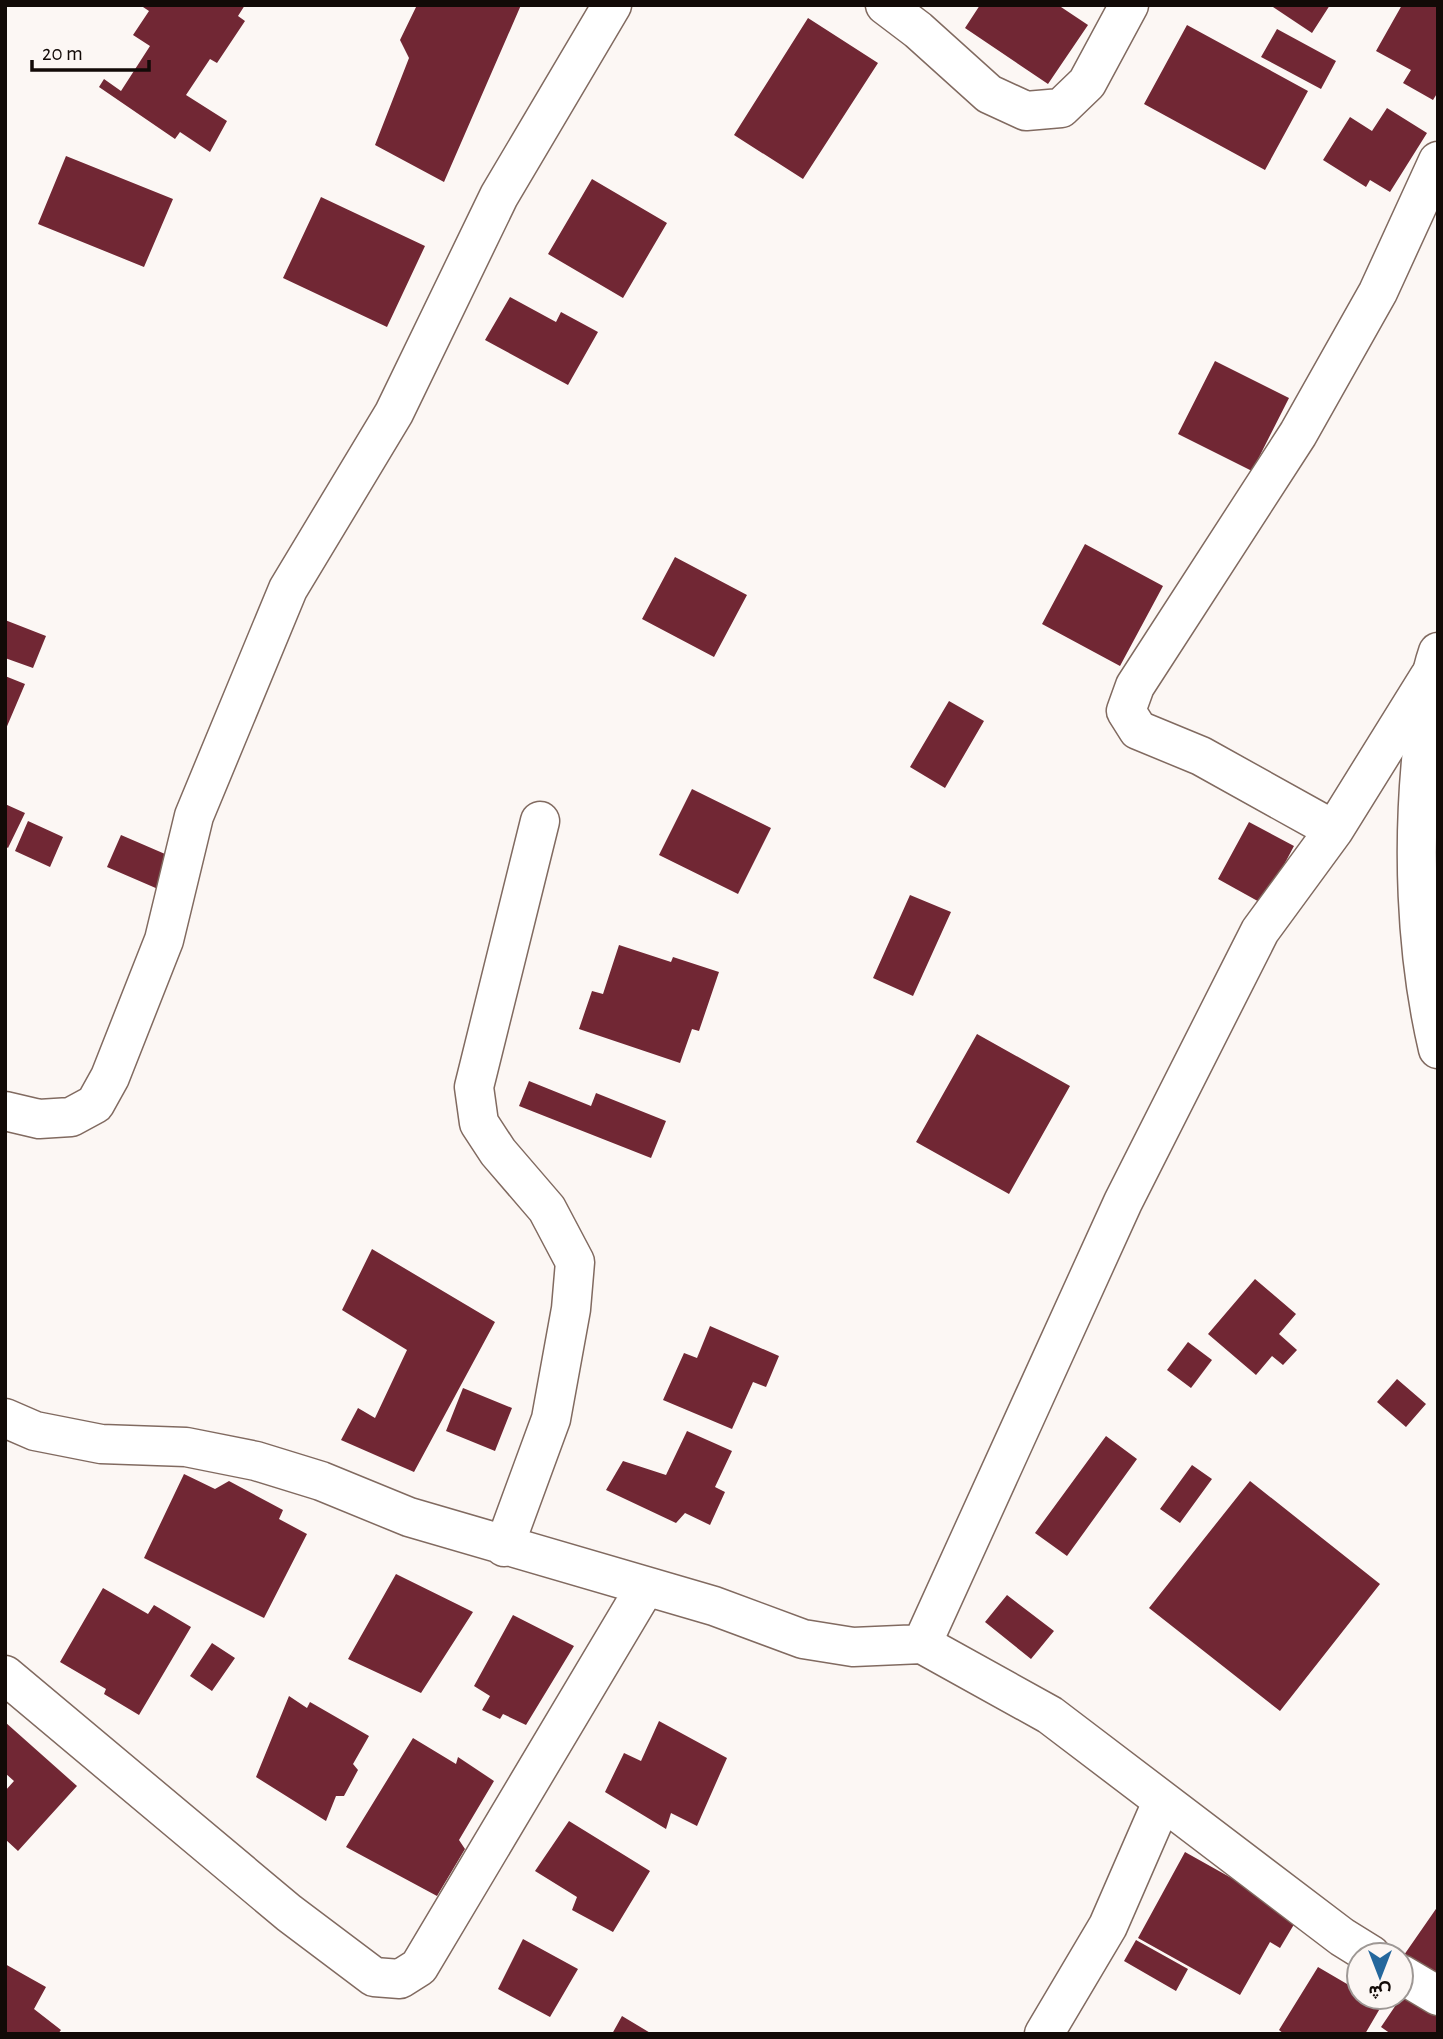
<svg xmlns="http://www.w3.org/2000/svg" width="1443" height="2039" font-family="'Alegreya Sans',Vazirmatn,sans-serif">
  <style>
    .building { fill: #712734 }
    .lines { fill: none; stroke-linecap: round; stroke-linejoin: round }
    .street-casing { stroke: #816a60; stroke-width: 41 }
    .secondary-casing { stroke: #816a60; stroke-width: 41 }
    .street { stroke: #fff; stroke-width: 38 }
    .secondary { stroke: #fff; stroke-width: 38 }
  </style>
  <rect width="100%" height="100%" fill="#fcf7f4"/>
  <path class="building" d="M140,5H245L238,16L245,21L217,63L210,59L186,95L227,121L210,152L180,132L175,139L99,87L104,79L121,91L150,46L133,35L149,11Z
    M417,5H521L444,182L375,145L409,58L400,40Z
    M980,5H1058L1088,25L1048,84L965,28Z
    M1270,5H1330L1312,33Z
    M1402,5H1438V92L1433,100L1403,83L1411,70L1376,51Z
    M808,18L878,63L803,179L734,135Z
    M1187,25L1308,91L1265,170L1144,104Z
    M1277,29L1336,61L1321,89L1261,57Z
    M1387,108L1427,133L1390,192L1370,180L1366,187L1323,160L1350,117L1372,131Z
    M66,156L173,199L144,267L38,224Z
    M592,179L667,223L623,298L548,254Z
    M321,197L425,246L387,327L283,278Z
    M510,297L556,322L561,312L598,332L568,385L485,340Z
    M1215,361L1289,398L1252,471L1178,434Z
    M1085,544L1163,586L1120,666L1042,624Z
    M675,557L747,595L714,657L642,619Z
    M5,620L46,636L33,668L5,658Z
    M5,676L25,684L5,731Z
    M949,701L984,721L945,788L910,767Z
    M692,789L771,828L738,894L659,855Z
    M5,804L25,813L8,848L5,846Z
    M28,821L63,837L50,867L15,851Z
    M1249,822L1294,846L1263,904L1218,879Z
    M121,835L172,857L158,889L107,867Z
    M910,895L951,912L913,996L873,978Z
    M619,945L671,962L673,957L719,972L699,1031L692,1029L680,1063L579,1029L592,991L603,994Z
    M977,1034L1070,1086L1009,1194L916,1142Z
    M529,1081L591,1106L596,1093L666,1121L651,1158L519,1106Z
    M372,1249L495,1322L414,1472L341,1440L358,1408L375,1418L407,1350L342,1310Z
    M1255,1279L1296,1314L1279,1334L1297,1350L1283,1365L1272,1356L1256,1375L1208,1334Z
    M710,1326L779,1356L766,1387L753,1382L732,1429L663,1400L684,1353L697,1358Z
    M1188,1342L1212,1360L1191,1388L1167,1370Z
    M1397,1379L1426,1404L1406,1427L1377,1402Z
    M463,1388L512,1408L495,1451L446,1431Z
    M687,1431L732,1451L715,1487L725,1492L710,1525L685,1513L676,1523L606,1490L623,1461L666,1475Z
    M1106,1436L1137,1459L1067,1556L1035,1533Z
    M1192,1465L1212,1479L1180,1523L1160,1509Z
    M184,1474L215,1489L229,1481L283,1510L279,1519L307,1534L264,1618L144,1558Z
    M1250,1481L1380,1584L1280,1711L1149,1608Z
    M396,1574L473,1612L421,1693L348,1659Z
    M103,1588L148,1614L154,1605L191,1627L139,1715L104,1694L106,1689L60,1662Z
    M1007,1595L1054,1631L1031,1659L985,1622Z
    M513,1615L574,1646L526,1725L503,1714L500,1719L482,1710L490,1696L474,1686Z
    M212,1643L235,1658L212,1691L190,1676Z
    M289,1696L307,1708L310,1702L369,1736L353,1764L358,1770L344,1796H336L326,1821L256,1777Z
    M659,1721L727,1758L697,1826L671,1813L666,1829L605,1792L624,1753L641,1761Z
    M5,1722L77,1786L18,1851L5,1839V1791L14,1781L5,1773Z
    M413,1738L456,1764L458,1757L494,1781L459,1840L465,1849L437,1896L346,1847Z
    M569,1821L650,1871L613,1932L572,1910L577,1897L535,1871Z
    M1185,1852L1299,1916L1280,1948L1270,1942L1240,1995L1138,1938Z
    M1438,1906V1978L1404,1955Z
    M523,1939L578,1969L550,2017L498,1989Z
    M1136,1940L1188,1969L1176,1991L1124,1961Z
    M5,1964L46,1987L34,2009L61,2030L58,2034H5Z
    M1318,1967L1359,1991V1997H1369L1382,2005L1365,2034H1284L1279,2030Z
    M1404,1993L1438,2017V2034H1391L1381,2027Z
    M622,2016L652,2034H612Z"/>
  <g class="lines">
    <defs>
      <path id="street" d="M885,5L918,30L989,94L1026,111L1061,108L1087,83L1129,5
        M1334,830L1201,756L1138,730L1126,711L1135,686L1298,434L1378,292L1438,161
        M5,1111L39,1119L71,1117L95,1104L110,1077L164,940L194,816L288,589L394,413L499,196L612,5
        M5,1418L35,1431L101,1444L186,1447L256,1461L321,1481L409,1517L714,1606L803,1639L853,1647L922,1644L1050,1715L1342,1937L1371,1955
        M504,1547L551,1419L571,1309L575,1262L547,1209L498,1152L479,1123L474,1087L540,821
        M922,1644L1123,1202L1260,931L1334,830L1429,677
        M5,1675L289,1913L374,1977L400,1979L419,1967L646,1586
        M1401,1974L1438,1996
        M1044,2034L1108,1926L1162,1802"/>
      <path id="secondary" d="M1438,652C1428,681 1426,710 1423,741C1412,841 1415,951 1438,1049"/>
    </defs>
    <use href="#street" class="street-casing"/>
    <use href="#secondary" class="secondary-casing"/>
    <use href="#street" class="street"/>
    <use href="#secondary" class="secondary"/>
  </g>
  <rect width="1443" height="2039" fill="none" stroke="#120a07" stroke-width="14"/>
  <g transform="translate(1380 1976) rotate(180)"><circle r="33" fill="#fcf7f4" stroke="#9e9895" stroke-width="2"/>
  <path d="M0-5L12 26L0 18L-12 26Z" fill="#24679c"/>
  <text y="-10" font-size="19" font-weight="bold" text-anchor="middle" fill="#120a07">ش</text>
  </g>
  <path d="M32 60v10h117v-10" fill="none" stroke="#120a07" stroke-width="3.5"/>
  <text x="42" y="60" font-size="21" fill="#120a07" stroke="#fcf7f4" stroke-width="5" paint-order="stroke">20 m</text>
</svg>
